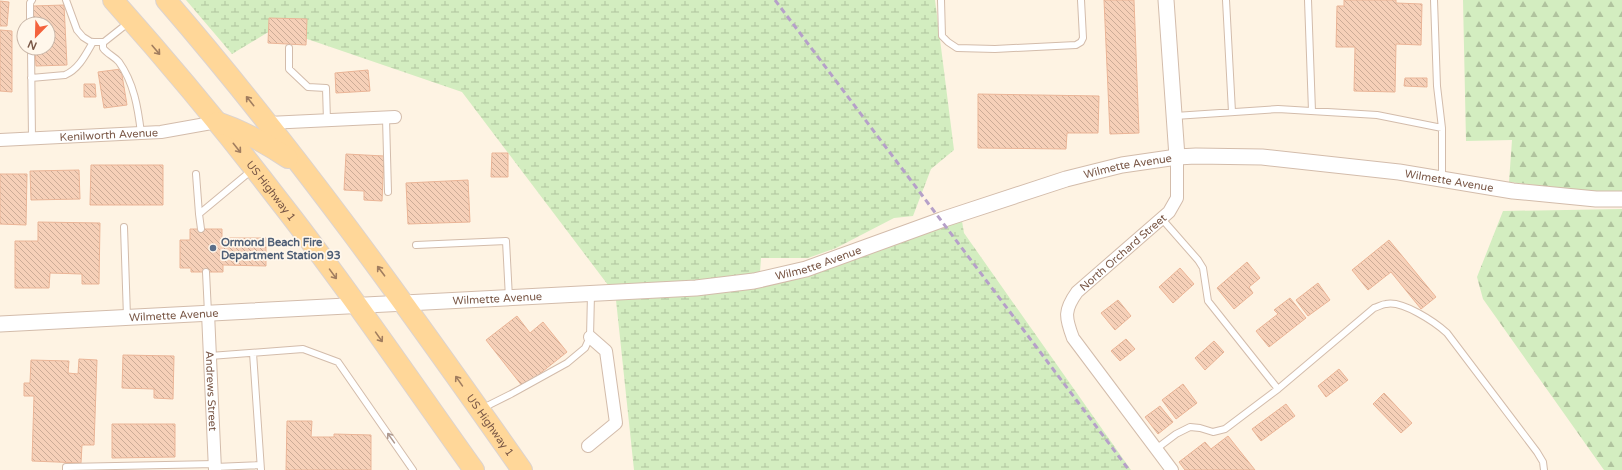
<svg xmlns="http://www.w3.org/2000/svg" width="1622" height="470" font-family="'Varela Round',sans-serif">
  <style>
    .forest { fill: url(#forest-firs) }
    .wetland { fill: url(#wetland-marsh) }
    .building { fill: url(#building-back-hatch); stroke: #ebb597 }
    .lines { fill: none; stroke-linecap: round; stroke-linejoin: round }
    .service-casing { stroke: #d3bcab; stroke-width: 8 }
    .minor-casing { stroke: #d3bcab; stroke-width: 14 }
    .tertiary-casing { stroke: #d3bcab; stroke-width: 17 }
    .primary-casing { stroke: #dcd3cf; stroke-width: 22 }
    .service { stroke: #fff; stroke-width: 6 }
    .minor { stroke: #fff; stroke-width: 12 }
    .tertiary { stroke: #fff; stroke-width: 15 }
    .primary { stroke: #ffd799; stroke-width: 20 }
    .rail { stroke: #b6a0c9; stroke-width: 3; stroke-dasharray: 6 4; stroke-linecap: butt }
    .oneway { stroke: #a17d5f }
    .oneway2 { stroke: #af9a90 }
    .service-dot { fill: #5c6f8a; stroke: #fff7eb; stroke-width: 1.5 }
    .labels { text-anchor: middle; stroke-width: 3.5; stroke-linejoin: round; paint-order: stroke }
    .street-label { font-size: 11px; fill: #795746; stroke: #fff7eb }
    .service-label { font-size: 11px; font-weight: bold; fill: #4e5e75; stroke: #fff7eb; text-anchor: start }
  </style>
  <defs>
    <pattern id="forest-firs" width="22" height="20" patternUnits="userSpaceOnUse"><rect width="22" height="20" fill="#d3edc0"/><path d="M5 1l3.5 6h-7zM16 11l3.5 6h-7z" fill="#b0c39e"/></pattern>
    <pattern id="wetland-marsh" width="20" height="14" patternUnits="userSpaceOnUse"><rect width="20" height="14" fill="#d3edc0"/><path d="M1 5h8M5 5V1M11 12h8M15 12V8" fill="none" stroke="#b0c39e"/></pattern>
    <pattern id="building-back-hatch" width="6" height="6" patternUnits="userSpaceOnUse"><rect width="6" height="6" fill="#f6d0b8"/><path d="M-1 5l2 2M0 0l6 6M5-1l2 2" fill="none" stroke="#ccac97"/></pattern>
  </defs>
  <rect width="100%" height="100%" fill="#fef3e3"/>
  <path class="forest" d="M1463,0H1622V191L1597,192L1509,182L1512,140L1466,141Z
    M1622,209V470H1604L1483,299L1477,277L1503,211Z"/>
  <path class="wetland" d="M186,0H935L954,150L931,169L913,216L894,218L836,248L808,258H761L760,272L754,274L696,281L608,285L462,92L275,28L232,54Z
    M962,221L964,233L1131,470H634L616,300L695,296L758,287L903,241Z"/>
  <path class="building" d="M1104,0H1134L1139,133L1110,134Z
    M1344,0H1396V3L1422,4L1421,45L1396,44L1395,92L1354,91L1355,47H1336L1337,6H1344Z
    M0,1L9,2L7,26H0Z
    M64,5L67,65L36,66L35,48H48V24H34L33,6Z
    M269,18L307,19L306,45L268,43Z
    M0,30L12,31V92L0,91Z
    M121,69L127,105L104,108L98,72Z
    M368,70L370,91L336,93L335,73Z
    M1405,78H1427V87L1404,86Z
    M84,84H95L96,97H84Z
    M978,94L1099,96L1098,133H1067L1066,149L978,148Z
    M492,153H508V177H491Z
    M346,154L384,156L382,201L364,200V191L344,190Z
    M91,165H163V205H90Z
    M79,170L80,199L31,200L30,171Z
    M0,174H27L26,225L0,224Z
    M468,180L470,222L408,224L406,183Z
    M38,222L100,223L99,284H82V274L50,273L49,288H15V241H38Z
    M190,229H222V238H266V266L223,265V272H191V268H180V240H190Z
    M1389,240L1436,297L1421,309L1391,272L1368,290L1352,270Z
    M1247,262L1260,278L1249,287L1253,293L1234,309L1217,288Z
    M1180,268L1194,284L1173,303L1159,287Z
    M1318,283L1330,300L1308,316L1296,300Z
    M1290,298L1306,318L1269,347L1256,331L1278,314L1274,310Z
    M1118,300L1131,316L1115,330L1101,313Z
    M517,316L530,333L543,322L567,352L523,387L486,340Z
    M1126,339L1135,349L1120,361L1111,351Z
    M1214,341L1224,352L1205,370L1195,358Z
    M123,355L174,356L173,399L154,398V389L122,388Z
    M79,359L97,360L94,445H82L81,463L32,461L34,396H24V383H30L31,360L69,361L68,373L78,374Z
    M1339,369L1348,380L1326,397L1318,386Z
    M1183,384L1197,403L1176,419L1162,400Z
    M1384,393L1412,423L1401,433L1373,404Z
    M1286,404L1295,416L1261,441L1252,429Z
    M1160,406L1173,422L1158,434L1145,417Z
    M287,421H312L311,437H334V434L371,435V470H286Z
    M112,424H175V457L112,458Z
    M1228,436L1255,470H1185L1179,462L1205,442L1211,449Z"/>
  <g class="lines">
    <defs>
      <path id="service" d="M66,0L77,30L83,37L91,42H104L128,23
        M941,0L942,36L948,42L957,48L995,49L1076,45L1081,42L1083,38L1081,0
        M1226,0L1232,112
        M1308,0L1312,111
        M1434,0L1437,86L1442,128
        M30,24V3L32,0
        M103,42V48C107,54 114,56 119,62C134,83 138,108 141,133
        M31,48L32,139
        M289,48V69L308,87L326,88L327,121
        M31,78L65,75C79,69 86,54 93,42
        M1175,116L1278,109L1377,115L1442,128V179
        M386,118L388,192
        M196,174L199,214L252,170
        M199,214L201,229
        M1162,219L1198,260L1203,268L1208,301L1278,389
        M124,227L127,317
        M416,245L506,241L509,298
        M206,272L208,313
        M253,353L261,470
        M210,356L303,349L338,362L413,470
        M481,409L511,394L567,363L585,348L590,337L591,294
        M1156,449L1176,434L1190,427L1200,428L1213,432L1225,429L1278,389L1374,308C1378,307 1382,304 1386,304C1402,300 1435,322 1447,333L1537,452L1543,462L1544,470
        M215,467L260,465
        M66,470V467L215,464"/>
      <g id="minor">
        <path d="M268,123L395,117"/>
        <path id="s1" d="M0,140L161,132L217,122"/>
        <path id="s2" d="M208,313L215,470"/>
        <path d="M588,446L616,423L606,351L590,337"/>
        <path id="s3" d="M1172,470L1073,338C1065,317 1064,310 1077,292L1169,212L1177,198V157"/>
      </g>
      <g id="tertiary">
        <path d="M1166,0L1177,157"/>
        <path id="s4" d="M0,324L696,288L754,281L806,269L941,220L1066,179L1122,165L1177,157L1196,156L1262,157L1399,172L1513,191L1596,199H1622"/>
      </g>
      <g id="primary">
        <path id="s5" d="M113,0C170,64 225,130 277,198C346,286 409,379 474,470"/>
        <path id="s6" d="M166,0C295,149 409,309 522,470"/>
        <path d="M217,122C244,131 264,142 288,158"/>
      </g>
    </defs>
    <use href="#service" class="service-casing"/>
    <use href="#minor" class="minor-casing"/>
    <use href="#tertiary" class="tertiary-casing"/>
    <use href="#primary" class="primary-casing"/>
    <use href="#service" class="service"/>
    <use href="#minor" class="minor"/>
    <use href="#tertiary" class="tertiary"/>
    <use href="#primary" class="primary"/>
    <path class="rail" d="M775,0L1129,470"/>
  </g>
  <defs><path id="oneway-shaft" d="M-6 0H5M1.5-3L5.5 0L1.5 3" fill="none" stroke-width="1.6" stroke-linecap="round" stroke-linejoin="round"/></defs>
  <g class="oneway">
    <use href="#oneway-shaft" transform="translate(156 50) rotate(50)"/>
    <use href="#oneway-shaft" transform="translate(250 101) rotate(-129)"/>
    <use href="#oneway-shaft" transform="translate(237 148) rotate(51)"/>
    <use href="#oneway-shaft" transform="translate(381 271) rotate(-127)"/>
    <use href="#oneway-shaft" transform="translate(333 274) rotate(54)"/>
    <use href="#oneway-shaft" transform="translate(379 337) rotate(55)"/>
    <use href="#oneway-shaft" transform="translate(459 381) rotate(-125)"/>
  </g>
  <use class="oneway2" href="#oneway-shaft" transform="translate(391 438) rotate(-125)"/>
  <circle class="service-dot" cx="213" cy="248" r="4"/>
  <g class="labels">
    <g class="street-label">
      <text dy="4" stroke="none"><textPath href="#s1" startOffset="109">Kenilworth Avenue</textPath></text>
      <text dy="4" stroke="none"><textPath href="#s4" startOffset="1147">Wilmette Avenue</textPath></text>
      <text dy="4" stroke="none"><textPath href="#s4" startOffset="1471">Wilmette Avenue</textPath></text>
      <text dy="4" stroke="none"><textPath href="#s5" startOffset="248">US Highway 1</textPath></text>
      <text dy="4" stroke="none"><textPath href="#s3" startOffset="275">North Orchard Street</textPath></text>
      <text dy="4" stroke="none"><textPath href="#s4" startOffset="822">Wilmette Avenue</textPath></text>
      <text dy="4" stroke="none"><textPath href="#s4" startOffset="498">Wilmette Avenue</textPath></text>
      <text dy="4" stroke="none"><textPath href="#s4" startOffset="174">Wilmette Avenue</textPath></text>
      <text dy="4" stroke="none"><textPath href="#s2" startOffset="78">Andrews Street</textPath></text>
      <text dy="4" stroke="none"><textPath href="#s6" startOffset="535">US Highway 1</textPath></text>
    </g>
    <g class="service-label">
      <text x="221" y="246">Ormond Beach Fire<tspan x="221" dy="13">Department Station 93</tspan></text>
    </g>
  </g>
  <g transform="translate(36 36) rotate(203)"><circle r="19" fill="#fff7eb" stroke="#c9b7a9"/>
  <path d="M0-3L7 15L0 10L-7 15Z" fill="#f4623c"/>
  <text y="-6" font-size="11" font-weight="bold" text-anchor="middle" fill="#795746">N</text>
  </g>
</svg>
